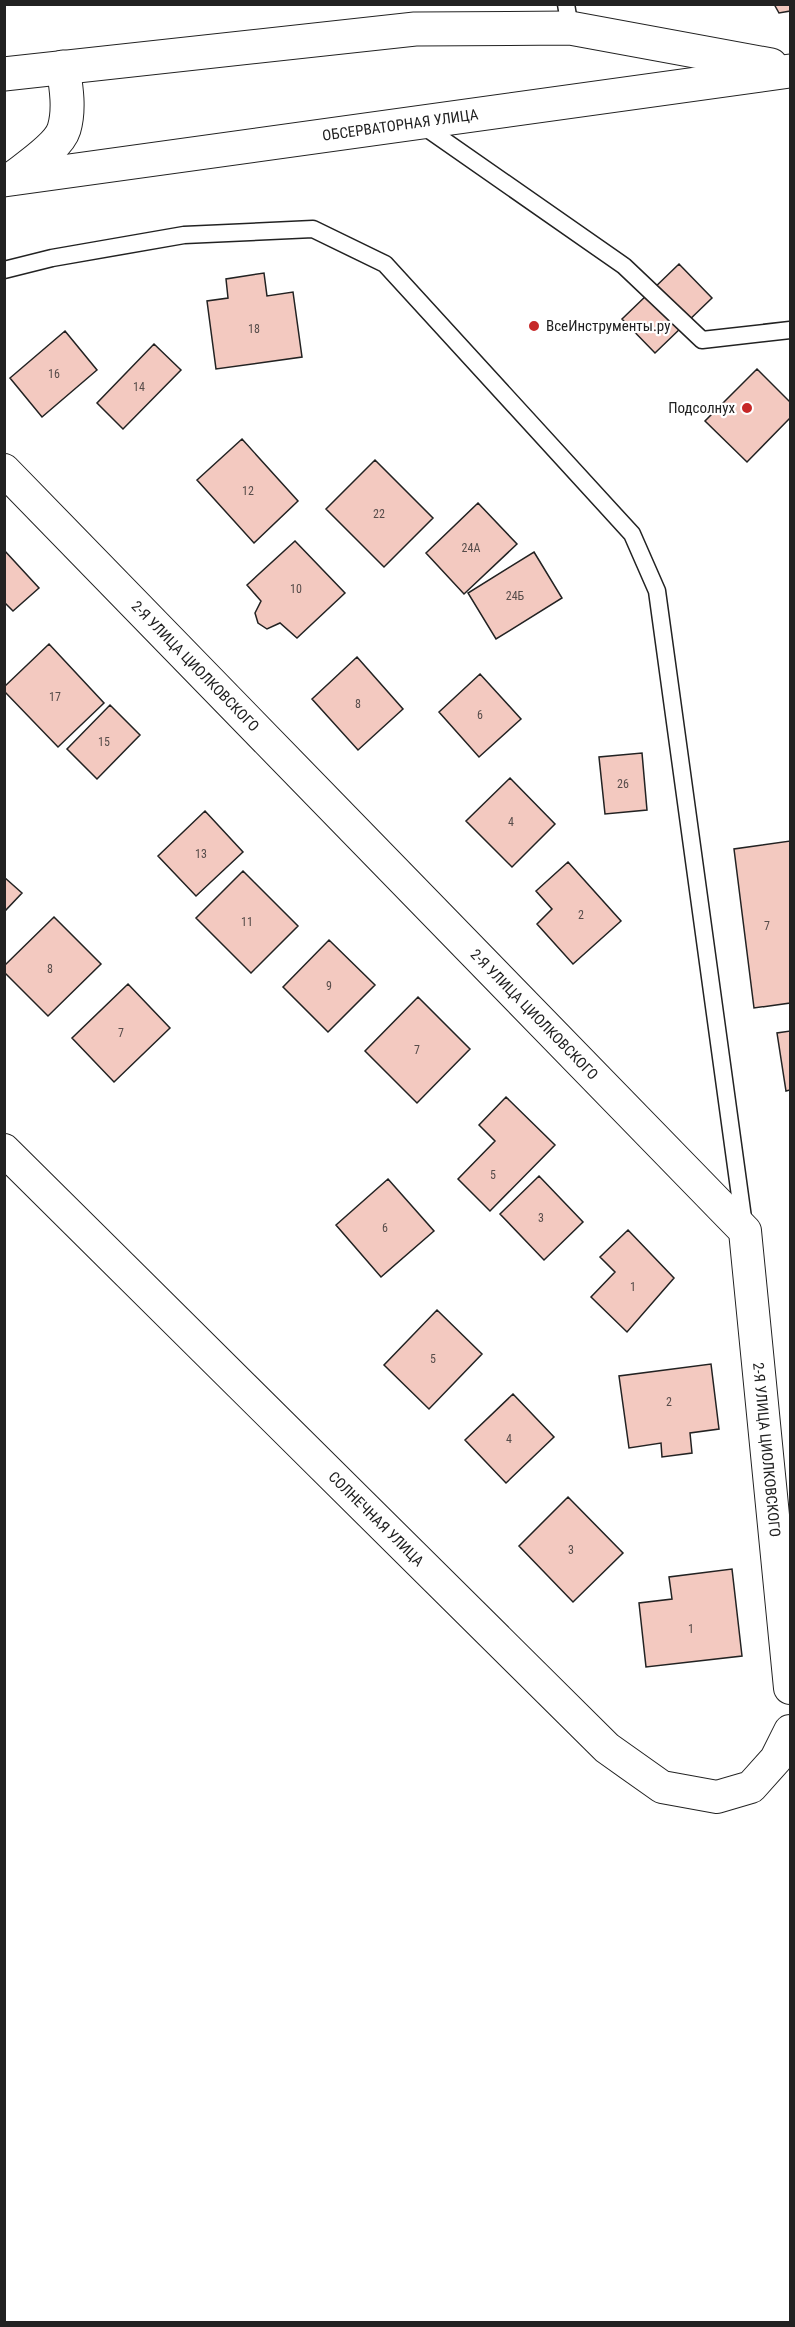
<svg xmlns="http://www.w3.org/2000/svg" width="795" height="2327" font-family="'Roboto Condensed',sans-serif">
  <style>
    .building { fill: #f3c9c0; stroke: #222; stroke-width: 1.5 }
    .lines { fill: none; stroke-linecap: round; stroke-linejoin: round }
    .service-casing { stroke: #222; stroke-width: 19 }
    .minor-casing { stroke: #222; stroke-width: 34 }
    .secondary-casing { stroke: #222; stroke-width: 35 }
    .service { stroke: #fff; stroke-width: 16 }
    .minor { stroke: #fff; stroke-width: 32 }
    .secondary { stroke: #fff; stroke-width: 33 }
    .poi-dot { fill: #c62828; stroke: #fff; stroke-width: 2 }
    .labels { text-anchor: middle; stroke-width: 4.5; stroke-linejoin: round; paint-order: stroke }
    .number-label { font-size: 12px; fill: #564c4a }
    .street-label { font-size: 15px; fill: #222; stroke: #fff }
    .poi-label { font-size: 15px; fill: #222; stroke: #fff; text-anchor: start }
  </style>
  <rect width="100%" height="100%" fill="#fff"/>
  <path class="building" d="M774,4H790V11L779,13Z
    M679,264L712,298L655,353L622,319Z
    M264,273L267,296L293,292L302,357L216,369L207,301L228,298L226,279Z
    M65,331L97,370L42,417L10,378Z
    M154,344L181,370L123,429L97,403Z
    M757,369L790,402V418L747,462L705,421Z
    M242,439L298,501L254,543L197,480Z
    M375,460L433,518L384,567L326,509Z
    M478,503L517,544L464,594L426,553Z
    M295,541L345,593L297,638L280,623L267,629L258,623L255,613L261,601L247,585Z
    M4,550L39,588L13,611L4,602Z
    M534,552L562,598L496,639L468,593Z
    M49,644L104,703L58,747L4,691V687Z
    M357,657L403,709L358,750L312,699Z
    M480,674L521,719L479,757L439,712Z
    M110,705L140,735L97,779L67,749Z
    M642,753L647,810L605,814L599,757Z
    M510,778L555,824L512,867L466,821Z
    M205,811L243,852L196,896L158,856Z
    M790,841V1003L754,1008L734,849Z
    M568,862L621,921L573,964L537,924L552,909L536,891Z
    M243,871L298,926L251,973L196,918Z
    M4,877L22,893L4,912Z
    M54,917L101,964L48,1016L4,972V966Z
    M329,940L375,985L328,1032L283,987Z
    M128,984L170,1028L114,1082L72,1038Z
    M418,997L470,1049L417,1103L365,1051Z
    M790,1031V1090L786,1091L777,1033Z
    M506,1097L555,1145L490,1211L458,1179L495,1141L479,1125Z
    M539,1176L583,1222L544,1260L500,1214Z
    M388,1179L434,1231L381,1277L336,1225Z
    M628,1230L674,1278L627,1332L591,1297L615,1272L600,1257Z
    M437,1310L482,1354L429,1409L384,1365Z
    M711,1364L719,1429L690,1433L692,1453L662,1457L661,1443L629,1448L619,1376Z
    M513,1394L554,1437L506,1483L465,1440Z
    M568,1497L623,1553L573,1602L519,1546Z
    M732,1569L742,1656L646,1667L639,1603L672,1599L669,1577Z"/>
  <g class="lines">
    <defs>
      <path id="service" d="M566,4L570,28
        M419,123L624,266L702,340L790,330
        M4,270L52,258L184,235L313,229L385,264L632,534L657,591L744,1225"/>
      <g id="minor">
        <path id="s1" d="M4,470L745,1231L790,1688"/>
        <path id="s2" d="M4,1150L607,1748L662,1787L717,1797L751,1787L776,1759L790,1731"/>
      </g>
      <g id="secondary">
        <path d="M4,74L415,29L570,28L771,65"/>
        <path d="M13,178C27,167 59,146 64,129C70,109 66,86 63,67"/>
        <path id="s3" d="M4,180L790,71"/>
      </g>
    </defs>
    <use href="#service" class="service-casing"/>
    <use href="#minor" class="minor-casing"/>
    <use href="#secondary" class="secondary-casing"/>
    <use href="#service" class="service"/>
    <use href="#minor" class="minor"/>
    <use href="#secondary" class="secondary"/>
  </g>
  <g class="poi-dot">
    <circle cx="534" cy="326" r="6"/>
    <circle cx="747" cy="408" r="6"/>
  </g>
  <g class="labels">
    <g class="number-label">
      <text x="254" y="333">18</text>
      <text x="54" y="378">16</text>
      <text x="139" y="391">14</text>
      <text x="248" y="495">12</text>
      <text x="379" y="518">22</text>
      <text x="471" y="552">24А</text>
      <text x="296" y="593">10</text>
      <text x="515" y="600">24Б</text>
      <text x="55" y="701">17</text>
      <text x="358" y="708">8</text>
      <text x="480" y="719">6</text>
      <text x="104" y="746">15</text>
      <text x="623" y="788">26</text>
      <text x="511" y="826">4</text>
      <text x="201" y="858">13</text>
      <text x="581" y="919">2</text>
      <text x="247" y="926">11</text>
      <text x="767" y="930">7</text>
      <text x="50" y="973">8</text>
      <text x="329" y="990">9</text>
      <text x="121" y="1037">7</text>
      <text x="417" y="1054">7</text>
      <text x="493" y="1179">5</text>
      <text x="541" y="1222">3</text>
      <text x="385" y="1232">6</text>
      <text x="633" y="1291">1</text>
      <text x="433" y="1363">5</text>
      <text x="669" y="1406">2</text>
      <text x="509" y="1443">4</text>
      <text x="571" y="1554">3</text>
      <text x="691" y="1633">1</text>
    </g>
    <g class="street-label">
      <text dy="5" stroke="none"><textPath href="#s3" startOffset="400">ОБСЕРВАТОРНАЯ УЛИЦА</textPath></text>
      <text dy="5" stroke="none"><textPath href="#s1" startOffset="274">2-Я УЛИЦА ЦИОЛКОВСКОГО</textPath></text>
      <text dy="5" stroke="none"><textPath href="#s1" startOffset="760">2-Я УЛИЦА ЦИОЛКОВСКОГО</textPath></text>
      <text dy="5" stroke="none"><textPath href="#s1" startOffset="1282">2-Я УЛИЦА ЦИОЛКОВСКОГО</textPath></text>
      <text dy="5" stroke="none"><textPath href="#s2" startOffset="524">СОЛНЕЧНАЯ УЛИЦА</textPath></text>
    </g>
    <g class="poi-label">
      <text x="546" y="331">ВсеИнструменты.ру</text>
      <text x="735" y="413" text-anchor="end">Подсолнух</text>
    </g>
  </g>
  <rect width="795" height="2327" fill="none" stroke="#222222" stroke-width="12"/>
</svg>
